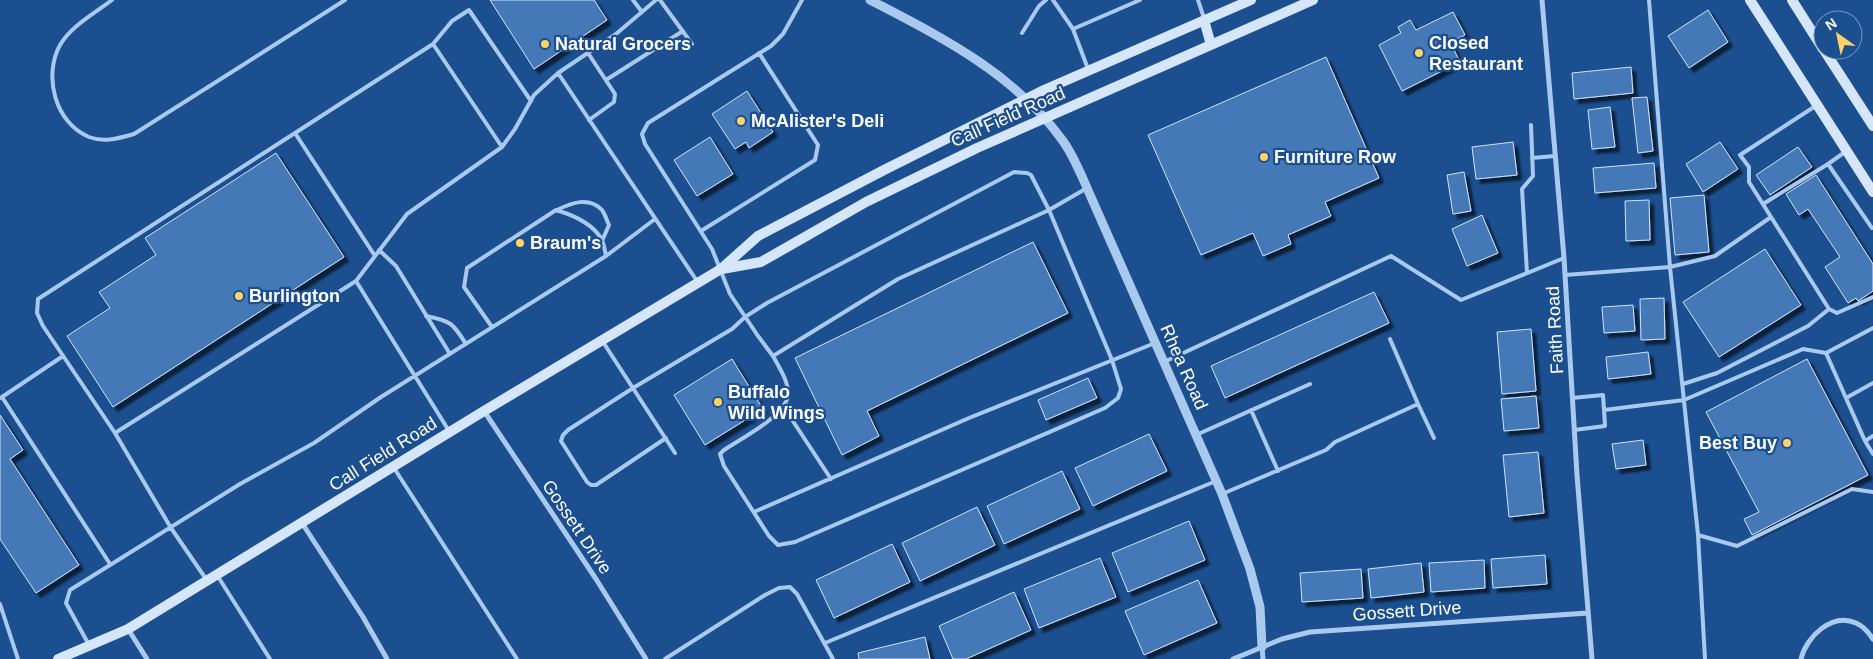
<svg xmlns="http://www.w3.org/2000/svg" width="1873" height="659" font-family="Helvetica,sans-serif">
  <style>
    .building { fill: #4478b7; stroke: #cfe3fa; filter: url(#shadow) }
    .lines { fill: none; stroke-linecap: round; stroke-linejoin: round }
    .service { stroke: #a9c9ee; stroke-width: 4 }
    .minor { stroke: #a9c9ee; stroke-width: 5 }
    .tertiary { stroke: #a9c9ee; stroke-width: 9 }
    .secondary { stroke: #d6e6fa; stroke-width: 10 }
    .poi-dot { fill: #ffd166; stroke: #1b4f8f; stroke-width: 2 }
    .labels { text-anchor: middle; stroke-width: 4.5; stroke-linejoin: round; paint-order: stroke }
    .poi-label { font-size: 18px; font-weight: bold; fill: #fff; stroke: #1b4f8f; text-anchor: start }
    .street-label { font-size: 18px; fill: #fff; stroke: #1b4f8f }
  </style>
  <defs>
    <filter id="shadow"><feDropShadow dx="4.5" dy="4.5" stdDeviation="1" flood-color="#0009"/></filter>
  </defs>
  <rect width="100%" height="100%" fill="#1b4f8f"/>
  <path class="building" d="M490,0H594L607,20L534,69Z
    M1708,10L1728,42L1689,68L1668,36Z
    M1453,12L1465,35L1450,42L1460,62L1402,91L1379,45L1401,33L1398,27L1410,20L1416,30Z
    M1326,57L1379,178L1325,202L1331,216L1288,235L1291,244L1263,256L1253,233L1201,255L1148,135Z
    M1631,67L1633,93L1574,99L1572,73Z
    M747,91L773,132L749,148L746,142L735,149L712,114Z
    M1647,97L1653,151L1638,153L1632,98Z
    M1610,107L1615,147L1592,149L1588,110Z
    M710,137L733,174L697,196L674,160Z
    M1513,142L1517,175L1476,179L1472,147Z
    M1720,142L1738,169L1703,192L1686,164Z
    M1798,147L1812,167L1770,195L1756,175Z
    M276,153L344,257L113,407L67,336L110,308L99,292L156,255L145,238Z
    M1654,163L1656,188L1595,193L1593,168Z
    M1464,172L1471,211L1453,214L1447,175Z
    M1816,175L1873,264V291L1858,301L1856,298L1848,303L1825,267L1840,257L1808,209L1799,215L1786,194Z
    M1704,195L1709,252L1675,255L1670,198Z
    M1649,200L1650,240L1626,241L1625,201Z
    M1482,215L1498,253L1467,266L1452,229Z
    M1033,242L1068,313L867,411L879,436L842,455L795,358Z
    M1765,249L1801,305L1719,357L1683,302Z
    M1374,292L1389,323L1225,398L1211,366Z
    M1664,298L1665,339L1641,340L1640,299Z
    M1633,305L1635,331L1604,333L1602,307Z
    M1531,329L1536,391L1502,394L1497,332Z
    M1648,352L1651,374L1608,379L1606,357Z
    M732,359L763,409L705,445L674,395Z
    M1807,359L1868,475L1752,535L1744,519L1759,512L1706,412Z
    M1088,378L1097,398L1046,420L1038,400Z
    M1536,396L1539,428L1504,431L1501,399Z
    M0,415L23,450L10,459L79,565L36,593L0,539Z
    M1149,434L1167,471L1093,506L1075,468Z
    M1643,440L1646,465L1616,469L1612,444Z
    M1538,452L1544,513L1509,517L1503,455Z
    M1062,471L1080,509L1004,544L987,506Z
    M977,507L995,545L920,581L902,543Z
    M1189,521L1205,560L1128,592L1112,553Z
    M892,544L910,582L834,618L816,580Z
    M1545,555L1547,584L1493,588L1491,559Z
    M1100,558L1116,597L1039,628L1024,589Z
    M1484,560L1485,588L1431,592L1429,563Z
    M1421,563L1424,592L1371,598L1368,569Z
    M1361,569L1363,598L1302,602L1300,573Z
    M1198,580L1217,623L1144,655L1125,611Z
    M1014,592L1031,630L966,659H953L939,626Z
    M925,637L930,659H859L858,653Z"/>
  <g class="lines">
    <path class="service" d="M112,0C95,13 71,26 60,45C43,76 55,123 89,137C105,143 119,138 134,134L345,0
      M633,0L642,12
      M656,0L616,34L558,73L697,281
      M660,0L692,44
      M802,0L783,34L771,46L648,123L642,134L645,144L712,249L730,294L758,336L773,356L898,279L1049,210L1087,188
      M1053,0L1073,29L1088,69
      M1198,0L1204,18
      M1649,0L1670,267L1698,535L1705,659
      M1073,29L1140,0
      M1022,33L1039,6L1046,0
      M433,44L452,21L469,10L531,101
      M588,53L615,94L614,102L589,120
      M606,80L683,31
      M1817,105L1740,155L1749,167V182L1829,309L1837,313L1873,297
      M295,133L433,44L502,147
      M1532,158L1555,156
      M1828,164L1845,152
      M1763,204L1828,164L1872,228
      M557,210C571,203 589,196 602,210C605,214 607,221 609,225L602,241
      M701,231L815,160L818,145L759,53
      M379,250L396,266L450,354
      M1527,273L1522,189L1533,176L1531,125
      M1565,275L1670,267L1715,256L1771,217
      M426,316C451,321 453,323 466,344
      M492,327L464,287L467,268L556,210C573,215 593,223 602,240C604,245 605,251 606,256
      M1873,328L1826,353L1865,441L1873,454
      M603,342L675,453
      M1164,362L1391,256L1461,300L1564,258
      M1683,384L1717,373L1808,326L1829,309
      M2,397L63,356
      M0,398L2,397L110,564
      M1572,398L1603,395L1604,410L1684,400L1803,349L1826,353
      M1846,398L1873,383
      M1418,404L1434,438
      M783,406L831,479
      M1251,410L1278,471
      M1574,430L1605,426L1604,410
      M449,431L356,281L407,214L502,147L515,129L534,95L558,73
      M115,433L43,326L37,313L38,299L295,133L375,256
      M1196,435L1310,384
      M666,438L596,485H591L587,482L561,441L563,435L568,430L633,388L732,329L745,317L767,303L1014,172L1027,173L1031,175L1049,210L1112,360L1121,389L1118,398L1105,408L795,542L778,545L769,536L724,466L720,454L724,450C740,439 786,416 788,395C789,382 779,367 773,356
      M1865,441L1873,436
      M394,468L517,659
      M1222,494L1326,450L1335,442L1418,404L1390,339
      M754,512L969,418L1155,343
      M1698,535L1737,546L1852,489L1873,492
      M217,575L270,659
      M206,579L171,528L115,433L356,281
      M0,604L18,659
      M825,643L1216,481
      M89,645L66,603L70,590L240,484L314,443L381,397L606,256L655,219
      M665,659L765,595L779,588L790,587L797,594L833,659"/>
    <path class="minor" d="M1542,0L1564,258L1577,475L1592,659
      M484,411L596,579L646,659
      M302,523L363,617L387,659
      M128,629L147,659
      M1262,647L1263,659
      M1233,659L1282,639L1310,632L1588,613
      M1801,659C1806,637 1832,612 1856,623C1863,626 1869,633 1873,639"/>
    <path class="tertiary" d="M870,0C941,37 1014,73 1063,141C1073,155 1080,172 1087,188L1222,494L1250,569L1260,607L1262,647"/>
    <path class="secondary" d="M1750,0L1873,192
      M1792,0L1823,49
      M1204,20L1211,45
      M1824,50L1873,126
      M722,269L761,262L866,202L977,148L1313,0
      M58,659L128,629L484,411L721,269L758,236L884,170L1044,90L1251,0"/>
  </g>
  <g class="poi-dot">
    <circle cx="545" cy="44" r="5"/>
    <circle cx="1419" cy="53" r="5"/>
    <circle cx="741" cy="121" r="5"/>
    <circle cx="1264" cy="157" r="5"/>
    <circle cx="520" cy="243" r="5"/>
    <circle cx="239" cy="296" r="5"/>
    <circle cx="718" cy="402" r="5"/>
    <circle cx="1787" cy="443" r="5"/>
  </g>
  <g class="labels">
    <g class="poi-label">
      <text x="1429" y="49">Closed<tspan x="1429" dy="21">Restaurant</tspan></text>
      <text x="555" y="50">Natural Grocers</text>
      <text x="751" y="127">McAlister's Deli</text>
      <text x="1274" y="163">Furniture Row</text>
      <text x="530" y="249">Braum's</text>
      <text x="249" y="302">Burlington</text>
      <text x="728" y="398">Buffalo<tspan x="728" dy="21">Wild Wings</tspan></text>
      <text x="1777" y="449" text-anchor="end">Best Buy</text>
    </g>
    <g class="street-label">
      <text transform="translate(1008 117) rotate(-24)" y="6">Call Field Road</text>
      <text transform="translate(1555 330) rotate(-93)" y="6">Faith Road</text>
      <text transform="translate(1184 367) rotate(66)" y="6">Rhea Road</text>
      <text transform="translate(383 454) rotate(-32)" y="6">Call Field Road</text>
      <text transform="translate(577 527) rotate(56)" y="6">Gossett Drive</text>
      <text transform="translate(1407 611) rotate(-4)" y="6">Gossett Drive</text>
    </g>
  </g>
  <g transform="translate(1838 35) rotate(327)"><circle r="24" fill="#1b4f8f" stroke="#7695bc"/>
  <path d="M0-4L9 19L0 12L-9 19Z" fill="#ffd166"/>
  <text y="-8" font-size="14" font-weight="bold" text-anchor="middle" fill="#ffffff">N</text>
  </g>
</svg>
